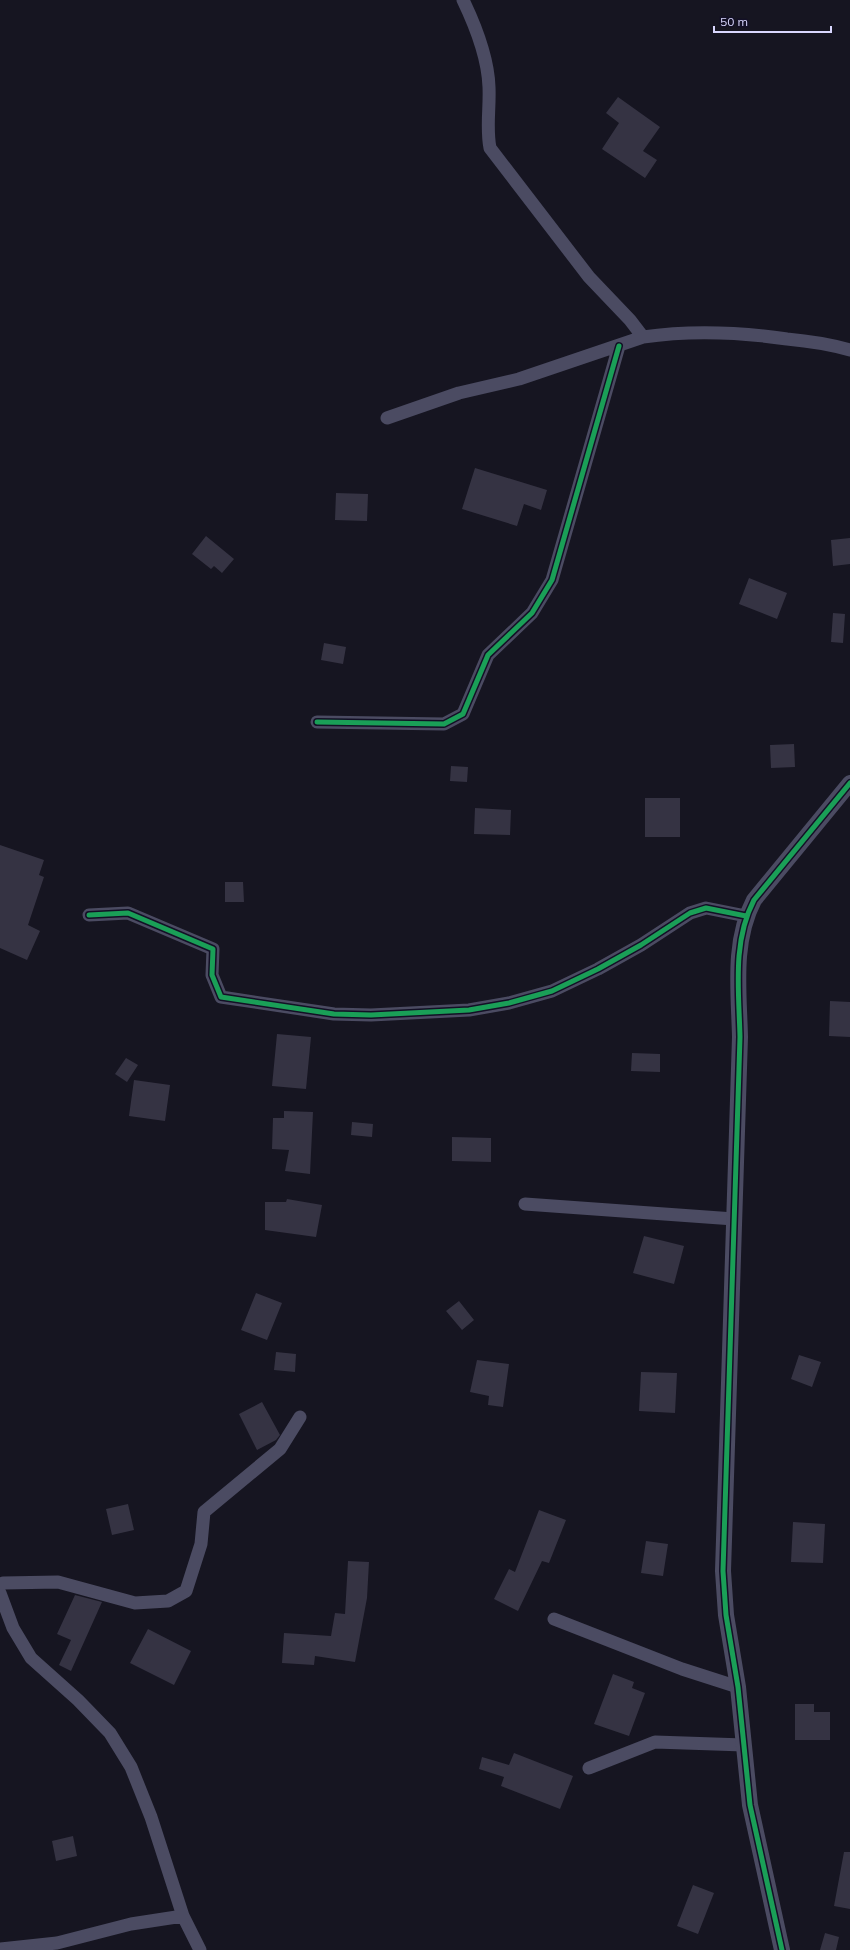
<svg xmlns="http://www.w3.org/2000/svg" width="850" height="1950" font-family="Mulish,sans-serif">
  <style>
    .building { fill: #353343 }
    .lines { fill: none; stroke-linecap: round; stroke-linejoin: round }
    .minor { stroke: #4b4b62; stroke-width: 13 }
    .tertiary { stroke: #4b4b62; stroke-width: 16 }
    .cycleway-casing { stroke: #131026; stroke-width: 8 }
    .cycleway { stroke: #1a9f57; stroke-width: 5 }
  </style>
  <rect width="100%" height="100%" fill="#161521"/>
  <path class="building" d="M618,97L660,127L643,151L657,160L645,178L602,149L619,123L606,113Z
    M475,468L547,490L541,510L524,504L517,526L462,509Z
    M336,493L368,494L367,521L335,520Z
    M206,536L234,559L222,573L214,566L211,569L192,554Z
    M850,538V564L833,566L831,540Z
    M749,578L787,593L777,619L739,604Z
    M833,613L845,614L843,643L831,642Z
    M324,643L346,647L343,664L321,660Z
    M794,744L795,767L771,768L770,745Z
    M451,766L468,767L467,782L450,781Z
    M645,798H680V837H645Z
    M475,808L511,810L510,835L474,834Z
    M0,845L44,860L39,875L44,877L28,925L40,931L27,960L0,948Z
    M225,882H243L244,902H225Z
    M830,1001L850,1002V1037L829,1036Z
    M277,1034L311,1037L306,1089L272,1086Z
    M632,1053L660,1054V1072L631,1071Z
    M126,1058L138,1065L127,1082L115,1074Z
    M134,1080L170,1085L165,1121L129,1116Z
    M284,1111L313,1112L310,1174L285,1171L289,1150L272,1149L273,1118H284Z
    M352,1122L373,1124L372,1137L351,1135Z
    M452,1137L491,1138V1162L452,1161Z
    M287,1199L322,1205L316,1237L265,1230V1202H286Z
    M644,1236L684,1246L674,1284L633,1273Z
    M256,1293L282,1303L267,1340L241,1330Z
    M459,1301L474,1320L462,1330L446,1311Z
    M276,1352L296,1354L295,1372L274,1370Z
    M799,1355L821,1362L812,1387L791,1379Z
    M477,1360L509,1364L503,1407L488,1405L489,1396L470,1392Z
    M641,1372L677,1373L675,1413L639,1411Z
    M262,1402L280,1435L276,1440L257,1450L239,1414Z
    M128,1504L134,1530L112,1535L106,1509Z
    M539,1510L566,1520L549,1563L542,1561L518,1611L494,1599L509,1569L515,1572Z
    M793,1522L825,1524L823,1563L791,1562Z
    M646,1541L668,1544L663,1576L641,1573Z
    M348,1561L369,1562L367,1598L355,1662L315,1656L314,1665L282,1663L284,1633L331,1636L335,1613L345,1614Z
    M75,1595L102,1602L71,1671L59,1665L71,1640L57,1634Z
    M148,1629L191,1651L174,1685L130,1663Z
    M613,1674L634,1682L632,1688L645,1693L629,1736L594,1724Z
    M795,1704H814V1712H830V1740H795Z
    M514,1753L573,1776L560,1809L501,1786L504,1777L479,1769L482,1757L509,1765Z
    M73,1836L77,1856L56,1861L52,1841Z
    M844,1852H850V1909L834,1906Z
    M693,1885L714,1893L698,1934L677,1926Z
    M825,1933L839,1937L836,1950H820Z"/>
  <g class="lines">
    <path class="minor" d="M463,0C476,27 488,57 489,87C490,108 486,128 490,148L589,277L630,320L643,337
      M387,418L459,393L519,379L643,337C691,330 739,332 787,339C809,341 829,344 850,350
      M317,722L444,724L463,714L488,655L532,613L552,580L619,346
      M89,915L128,913L213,949L212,975L221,997L334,1014L371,1015L469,1010L509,1003L552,991L598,969L641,945L690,913L706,908L746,916
      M525,1204L734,1219
      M3,1583L58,1582L135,1603L168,1601L186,1591L201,1544L204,1512L280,1449L300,1417
      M0,1593L13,1628L31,1658L78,1700L110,1733L131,1767L151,1817L183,1916L200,1950
      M554,1619L682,1669L738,1687
      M589,1768L655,1742L744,1745
      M0,1949L57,1943L131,1924L183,1916"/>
    <path class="tertiary" d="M782,1950L750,1805L738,1687L726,1615L723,1571L740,1037C739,992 732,942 754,900L850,783"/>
    <defs>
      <path id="cycleway" d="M317,722L444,724L463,714L488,655L532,613L552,580L619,346
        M89,915L128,913L213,949L212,975L221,997L334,1014L371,1015L469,1010L509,1003L552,991L598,969L641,945L690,913L706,908L746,916
        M782,1950L750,1805L738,1687L726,1615L723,1571L740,1037C739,992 732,942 754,900L850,783"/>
    </defs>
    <use href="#cycleway" class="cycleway-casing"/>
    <use href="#cycleway" class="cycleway"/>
  </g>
  <path d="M714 26v6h117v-6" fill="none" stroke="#d9d7fe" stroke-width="2"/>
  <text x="720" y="26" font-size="12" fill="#d9d7fe" stroke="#131026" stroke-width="3" paint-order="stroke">50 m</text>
</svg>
